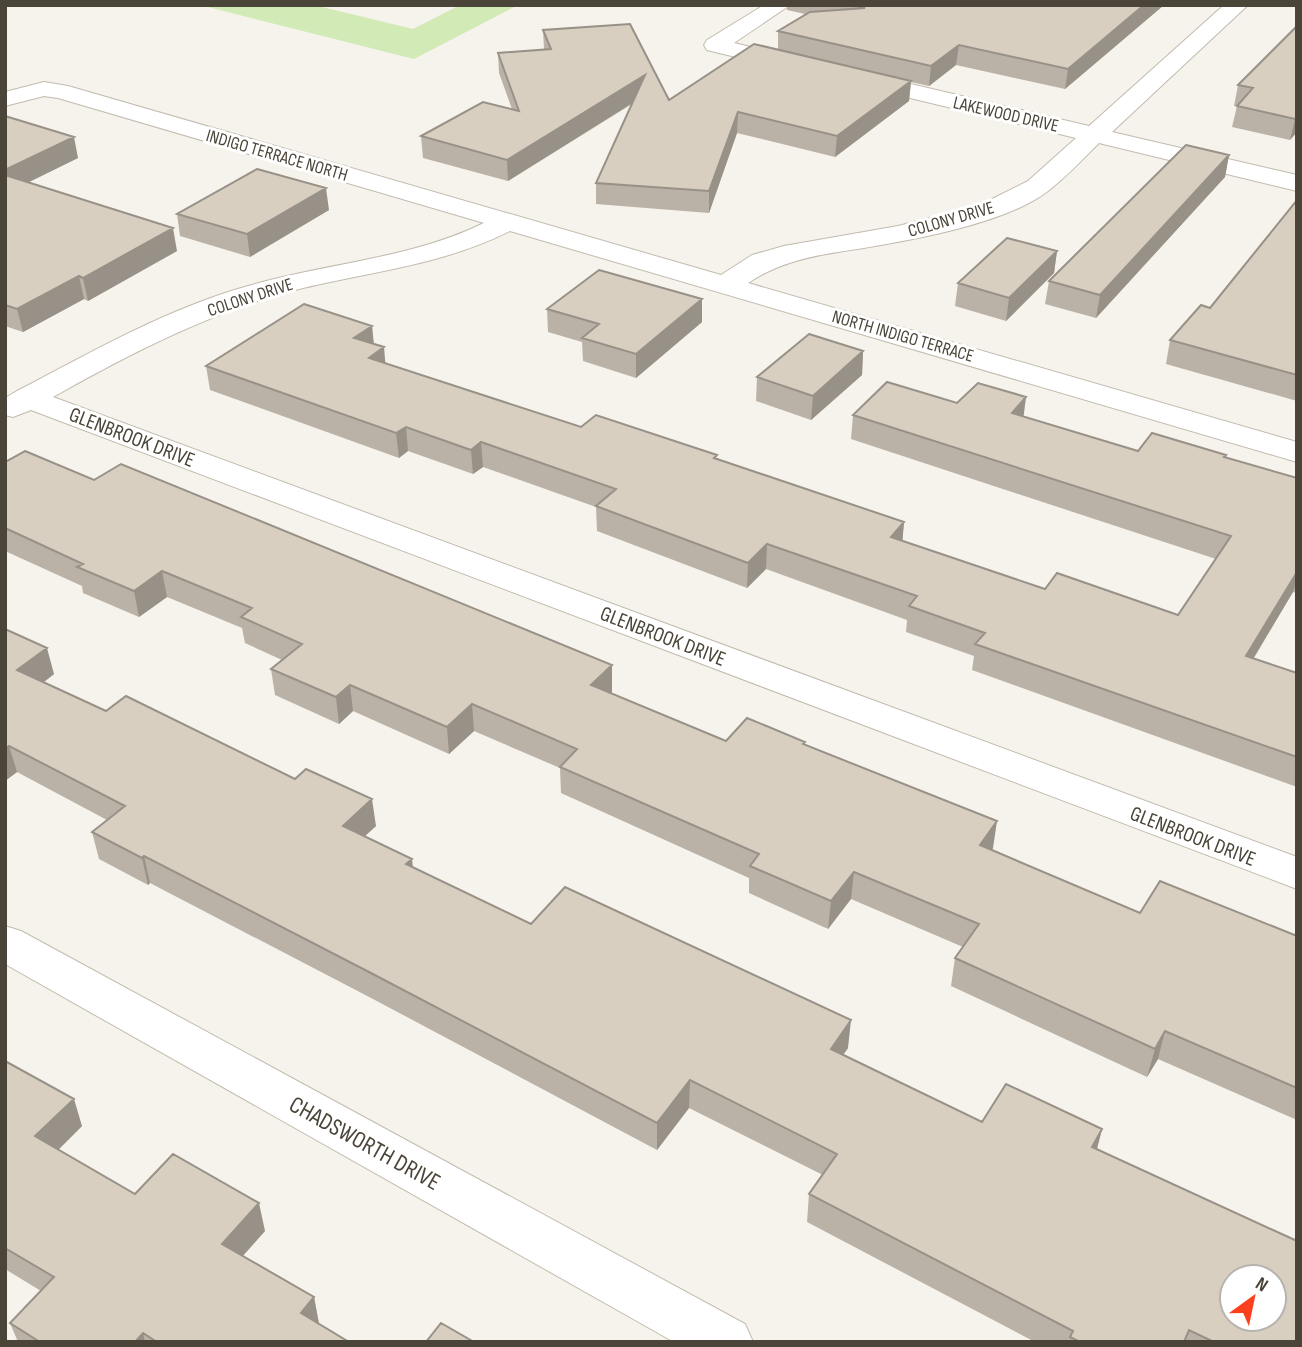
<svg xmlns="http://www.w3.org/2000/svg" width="1302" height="1347" font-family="'Sofia Sans Condensed',sans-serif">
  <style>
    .green { fill: #d2eab5 }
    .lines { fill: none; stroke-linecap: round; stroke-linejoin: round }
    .minor-casing { stroke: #c2bbae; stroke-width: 2 }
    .minor { fill: #fff; fill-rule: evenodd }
    .wall { fill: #bab2a6 }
    .shaded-wall { fill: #979187 }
    .building { fill: #d8cfc1; stroke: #979187; stroke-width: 2; fill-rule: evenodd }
    .labels { text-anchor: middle; stroke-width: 6; stroke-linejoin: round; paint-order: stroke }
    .far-street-label { font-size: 18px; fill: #4b4439; stroke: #fff }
    .street-label { font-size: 21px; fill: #4b4439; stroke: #fff }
    .near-street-label { font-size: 24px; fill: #4b4439; stroke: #fff }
  </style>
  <rect width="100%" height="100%" fill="#f6f3ec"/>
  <path class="green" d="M200,5H314L413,29L460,5H518L414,59Z"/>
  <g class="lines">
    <defs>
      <path id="minor" d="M764,5H790L734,43L803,59L807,64L803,69L795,71L715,52L707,50L704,45L707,40Z
        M1224,5H1248L1112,132L1297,175V191L1099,143C1083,159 1066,177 1048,191C1011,220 928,237 881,245C832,254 790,255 748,283L1297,442V462L510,231C441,266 365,272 291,291C207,314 129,354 53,397L1297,857V889L31,410L13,417L5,415V398L17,391C92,352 166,309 248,286C326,263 411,259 484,223L58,98L44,96L5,106V92L44,82L68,86L721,275L752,255L784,246L898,226L980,205L1028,181L1076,138L852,84L848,79L852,74L860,72L1089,126Z
        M5,926L21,931L745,1324L753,1342H674L5,964Z"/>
    </defs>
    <use href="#minor" class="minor-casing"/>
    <use href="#minor" class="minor"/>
  </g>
  <path class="wall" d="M787,5H1164L1065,89L956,65L929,86L911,82L909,101L835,157L737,133L709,213L596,204V183L632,104L508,181L423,158L421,136L512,109L499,73L498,53L544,49L543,30L669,100L778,49V31L805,14L787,10Z
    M1297,26V132L1290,140L1232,127L1237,106H1234L1238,85Z
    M5,116L78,158L28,182L177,251L88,301L84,299L23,332L5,326Z
    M1229,155L1225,177L1096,318L1045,304L1049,281Z
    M1297,200V401L1166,364L1170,340L1210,308Z
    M329,210L250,257L180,236L177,214Z
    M1057,251L1054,273L1006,321L955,306L958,283Z
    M702,299V322L636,378L583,361L582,342L548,332L547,309Z
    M372,326L374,344L385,363L581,427L717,455L716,459L904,522L902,541L1045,589L1178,615L1216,559L851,439L853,415L957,403L1024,416L1138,451L1225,457L1297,478V593L1293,592L1254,658L1297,673V787L972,670L974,656L906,632L907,620L766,569L747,588L597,531L596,507L483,467L473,474L408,451L399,458L210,390L206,366Z
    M863,351L862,375L811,420L756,401L757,377Z
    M5,462L94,480L612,665V692L610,693L726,741L805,742V744L993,848L992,850L1140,913L1297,936V1120L1158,1059L1147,1077L951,986L955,958L963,947L851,899L828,929L749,893V878L561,793L560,768L474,731L449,754L353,711L339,724L275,695L271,669L282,660L245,643L242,628L167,597L139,617L83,593L82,586L5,551Z
    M5,629L54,674L43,683L106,711L376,826L365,836L413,867L531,924L848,1048L843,1055L982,1122L1102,1129L1097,1149L1297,1342H1035L807,1222L809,1194L823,1175L689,1108L657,1150L373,999L150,883L148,885L99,859L92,832L107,820L17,772L5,781Z
    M5,1061L82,1126L58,1150L135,1194L265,1231L243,1256L314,1297L319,1324L349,1342H18L10,1323L41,1291L5,1269Z"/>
  <path class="shaded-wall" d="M1144,5H1164L1065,89L1068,69Z
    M959,45L956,65L929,86L931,66Z
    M645,75V95L508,181L507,160Z
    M911,81L909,101L835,157L837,136Z
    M738,112L737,133L709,213V191Z
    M1297,117V132L1290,140L1295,119Z
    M74,137L78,158L5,194V170Z
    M1229,155L1225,177L1096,318L1100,295Z
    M326,188L329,210L250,257L247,234Z
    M173,228L177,251L88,301L83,278Z
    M1057,251L1054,273L1006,321L1009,298Z
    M79,276L84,299L23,332L17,309Z
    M702,299V322L636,378V354Z
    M372,326L374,349L354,338Z
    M384,347L386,371L369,358Z
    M863,351L862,375L811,420L813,396Z
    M1026,397L1023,421L1012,413Z
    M406,427L408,451L399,458L396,433Z
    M481,442L483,467L473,474L471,450Z
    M904,522L902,547L891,537Z
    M767,544L766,569L747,588L748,563Z
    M162,571L167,597L139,617L134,591Z
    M1297,572V579L1293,592L1239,682L1246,656Z
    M47,648L54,674L24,697L17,670Z
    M612,665V692L591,712V685Z
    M350,685L353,711L339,724L336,697Z
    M472,704L474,731L449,754L447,727Z
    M9,746L17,772L5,781V749Z
    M372,799L376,826L346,853L343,826Z
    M997,821L993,848L976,872L980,845Z
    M144,856L150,883L148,885L142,858Z
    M412,859L415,886L406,864Z
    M854,872L851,899L828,929L831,901Z
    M851,1020L848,1048L828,1076L831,1049Z
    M1165,1031L1158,1059L1147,1077L1155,1049Z
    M690,1080L689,1108L657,1150V1123Z
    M74,1099L82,1126L44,1164L35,1136Z
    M1102,1129L1095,1156L1092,1147Z
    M259,1203L265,1231L229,1271L222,1244Z
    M314,1297L319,1324L301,1313Z
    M143,1333L145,1342H135Z"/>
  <path class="building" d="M853,5H1144L1068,69L959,45L931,66L778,31L810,12L865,8Z
    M630,24L669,100L754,44L911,81L837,136L738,112L709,191L596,183L645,75L507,160L421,136L483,102L519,111L498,53L551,49L543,30Z
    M1297,26V117L1295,119L1237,106L1253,88L1238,85Z
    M5,116L74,137L5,170Z
    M1186,145L1229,155L1100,295L1049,281Z
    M257,169L326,188L247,234L177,214Z
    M5,175L173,228L83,278L79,276L17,309L5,305Z
    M1297,200V375L1170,340L1201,305L1210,308Z
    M1007,238L1057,251L1009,298L958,283Z
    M599,270L702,299L636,354L582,338L599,324L547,309Z
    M304,304L372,326L354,338L384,347L369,358L581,427L596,415L717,455L714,458L904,522L891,537L1045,589L1057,573L1178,615L1231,536L853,415L887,382L957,403L978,383L1026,397L1012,413L1138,451L1152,433L1226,455L1224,457L1297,478V572L1246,656L1297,673V757L975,644L985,633L909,606L917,596L767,544L748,563L596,506L616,489L481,442L471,450L406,427L396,433L206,366Z
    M809,334L863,351L813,396L757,377Z
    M25,451L94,480L121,464L612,665L591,685L726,741L747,718L805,742L803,744L997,821L980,845L1140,913L1160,881L1297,936V1088L1165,1031L1155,1049L955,958L979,924L854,872L831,901L750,866L759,854L560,767L577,749L472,704L447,727L350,685L336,697L271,669L302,644L241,617L252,608L162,571L134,591L77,567L83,564L5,528V462Z
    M5,629L47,648L17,670L106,711L126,696L295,779L306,769L372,799L343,826L412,859L406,864L531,924L565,887L851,1020L831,1049L982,1122L1006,1084L1102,1129L1092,1147L1297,1241V1342H1214L1189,1330L1184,1342H1080L1070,1337L1073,1331L809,1194L837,1154L690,1080L657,1123L369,972L144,856L142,858L92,832L125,806L9,746L5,749ZM1232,1277H1274V1319H1232Z
    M5,1061L74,1099L35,1136L135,1194L173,1154L259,1203L222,1244L314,1297L301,1313L349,1342H157L143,1333L135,1342H40L10,1323L54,1277L5,1248Z
    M441,1323L474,1342H426Z"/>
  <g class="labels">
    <g class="far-street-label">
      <text transform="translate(1006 114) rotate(13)" y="6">LAKEWOOD DRIVE</text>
      <text transform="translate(277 155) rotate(16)" y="6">INDIGO TERRACE NORTH</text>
      <text transform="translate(951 219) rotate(-16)" y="6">COLONY DRIVE</text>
      <text transform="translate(250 297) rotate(-18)" y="6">COLONY DRIVE</text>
      <text transform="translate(903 336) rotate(16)" y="6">NORTH INDIGO TERRACE</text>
    </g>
    <g class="street-label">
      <text transform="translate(132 437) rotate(21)" y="7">GLENBROOK DRIVE</text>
      <text transform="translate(663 636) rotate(21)" y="7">GLENBROOK DRIVE</text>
      <text transform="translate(1193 836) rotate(21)" y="7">GLENBROOK DRIVE</text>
    </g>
    <g class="near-street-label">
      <text transform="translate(365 1143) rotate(29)" y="8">CHADSWORTH DRIVE</text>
    </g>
  </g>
  <rect width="1302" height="1347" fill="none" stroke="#4b4439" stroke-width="14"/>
  <g transform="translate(1253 1298) rotate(33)"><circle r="33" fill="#ffffff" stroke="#b7b4b0" stroke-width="2"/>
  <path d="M0-5L12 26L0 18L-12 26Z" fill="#fc3f1d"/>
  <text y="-10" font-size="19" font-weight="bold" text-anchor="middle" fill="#4b4439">N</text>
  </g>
</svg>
